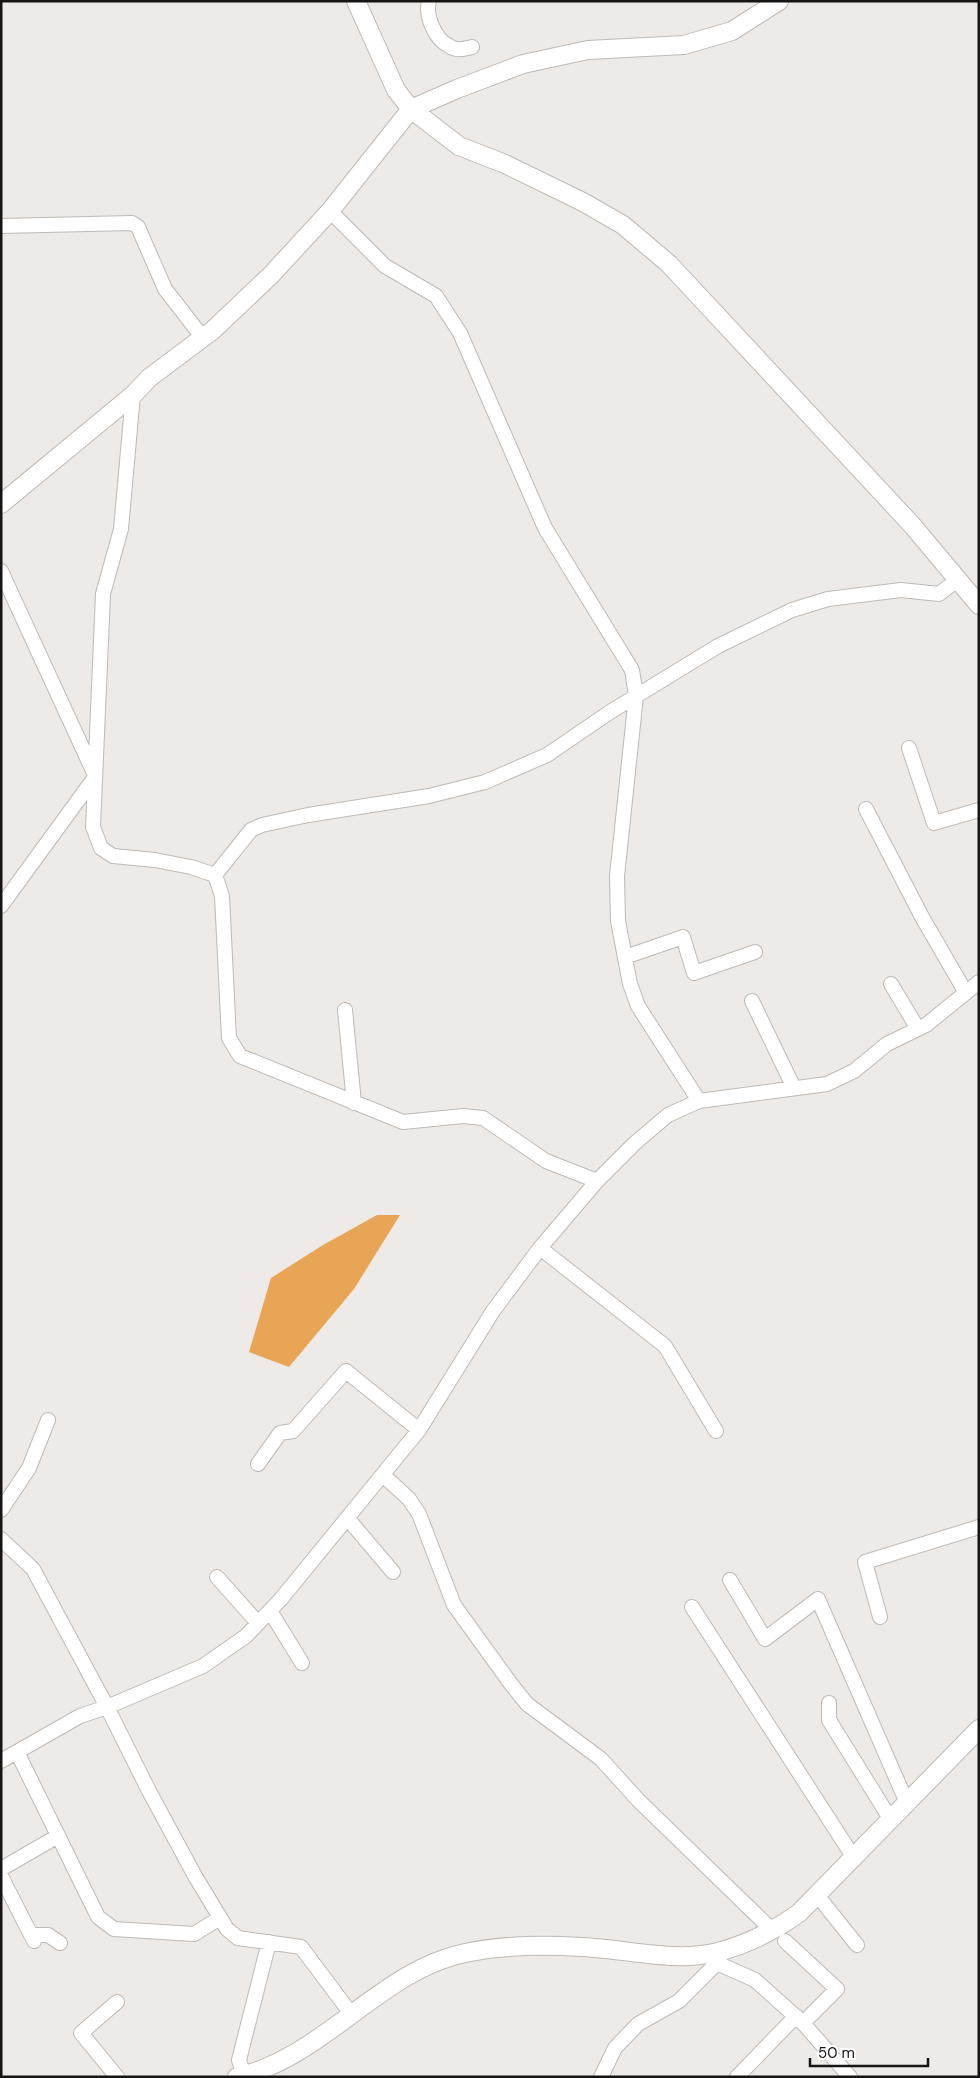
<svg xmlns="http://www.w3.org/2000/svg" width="980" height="2078" font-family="'DM Sans',sans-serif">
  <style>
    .forest { fill: #e9a556 }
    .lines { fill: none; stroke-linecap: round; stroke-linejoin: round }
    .minor-casing { stroke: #bdbab7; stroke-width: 16 }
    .tertiary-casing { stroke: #bdbab7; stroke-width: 20 }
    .minor { stroke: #fff; stroke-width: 14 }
    .tertiary { stroke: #fff; stroke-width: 18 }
  </style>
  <rect width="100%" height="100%" fill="#edeae7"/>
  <path class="forest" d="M377,1215H400L354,1289L289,1367L249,1352L271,1278L323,1245Z"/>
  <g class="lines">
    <defs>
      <path id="minor" d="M429,1C425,16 435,39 449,46C456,51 464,49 472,47
        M330,211L385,266L436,296L460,333L545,528L632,670L636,696L617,876L618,921L630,984L638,1006L699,1101
        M1,226L132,223L138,227L165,289L203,338
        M133,395L121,529L103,594L93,827L101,848L113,856L155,860L191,867L215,875
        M1,571L94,773
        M909,748L934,823L979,810
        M866,809L922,917L966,993
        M215,875L251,830L262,825L308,815L429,796L485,782L547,755L610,712L718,646L792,610L828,599L901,590L939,594L957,580
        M215,875L222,896L229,1038L240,1056L403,1122L463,1116L483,1118L546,1161L597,1181
        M1,906L95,777
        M625,957L683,937L694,973L755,952
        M891,984L918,1029
        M752,1001L794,1088
        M345,1010L354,1103
        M540,1248L665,1346L716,1431
        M258,1464L280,1433L293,1431L346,1371L419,1430
        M383,1475L409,1499L419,1514L454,1605L511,1684L527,1704L601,1759L638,1800L773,1931
        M1,1510L29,1468L48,1420
        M348,1519L393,1572
        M1,1539L33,1569L107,1707L149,1791L195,1876L227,1929L238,1938L301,1947L352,2015
        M217,1577L258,1623
        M730,1580L765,1639L818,1599L907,1803
        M692,1607L854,1858
        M270,1611L302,1663
        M880,1617L865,1562L979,1527
        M829,1703V1720L891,1820
        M17,1752L98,1917L114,1929L194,1934L220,1918
        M1,1761L80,1716L107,1707L203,1666L246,1636L281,1599L419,1430L493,1311L540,1248L597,1181L635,1143L668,1115L699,1101L827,1084L854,1071L887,1044L926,1025L979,982
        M1,1869L58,1836
        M1,1876L34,1941
        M817,1895L857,1945
        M31,1935H48L60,1943
        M785,1941L837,1989L803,2023
        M717,1963L755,1980L803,2023L850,2077
        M117,2002L81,2033L117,2077
        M244,2075L239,2060L269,1942
        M601,2077L615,2048L638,2024L679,2001L717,1963L716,1953
        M737,2077L796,2016"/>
      <path id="tertiary" d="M356,1L396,90L411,109L459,146L505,164L583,202L623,225L669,264L912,525L979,605
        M1,504L133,395L149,378L213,330L271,275L330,211L411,109L457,89L523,64L588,50L684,45L732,31L779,1
        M237,2077C323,2058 381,1970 465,1953C501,1945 546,1945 582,1947C627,1949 673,1963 718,1952C748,1944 774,1931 799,1913L979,1729"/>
    </defs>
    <use href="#minor" class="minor-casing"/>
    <use href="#tertiary" class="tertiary-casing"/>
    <use href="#minor" class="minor"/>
    <use href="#tertiary" class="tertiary"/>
  </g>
  <rect width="980" height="2078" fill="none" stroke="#161514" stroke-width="5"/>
  <path d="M810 2058v8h118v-8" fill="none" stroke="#161514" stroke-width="2.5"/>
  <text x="818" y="2058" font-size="15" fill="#161514" stroke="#ffffff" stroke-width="4" paint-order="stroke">50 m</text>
</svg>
